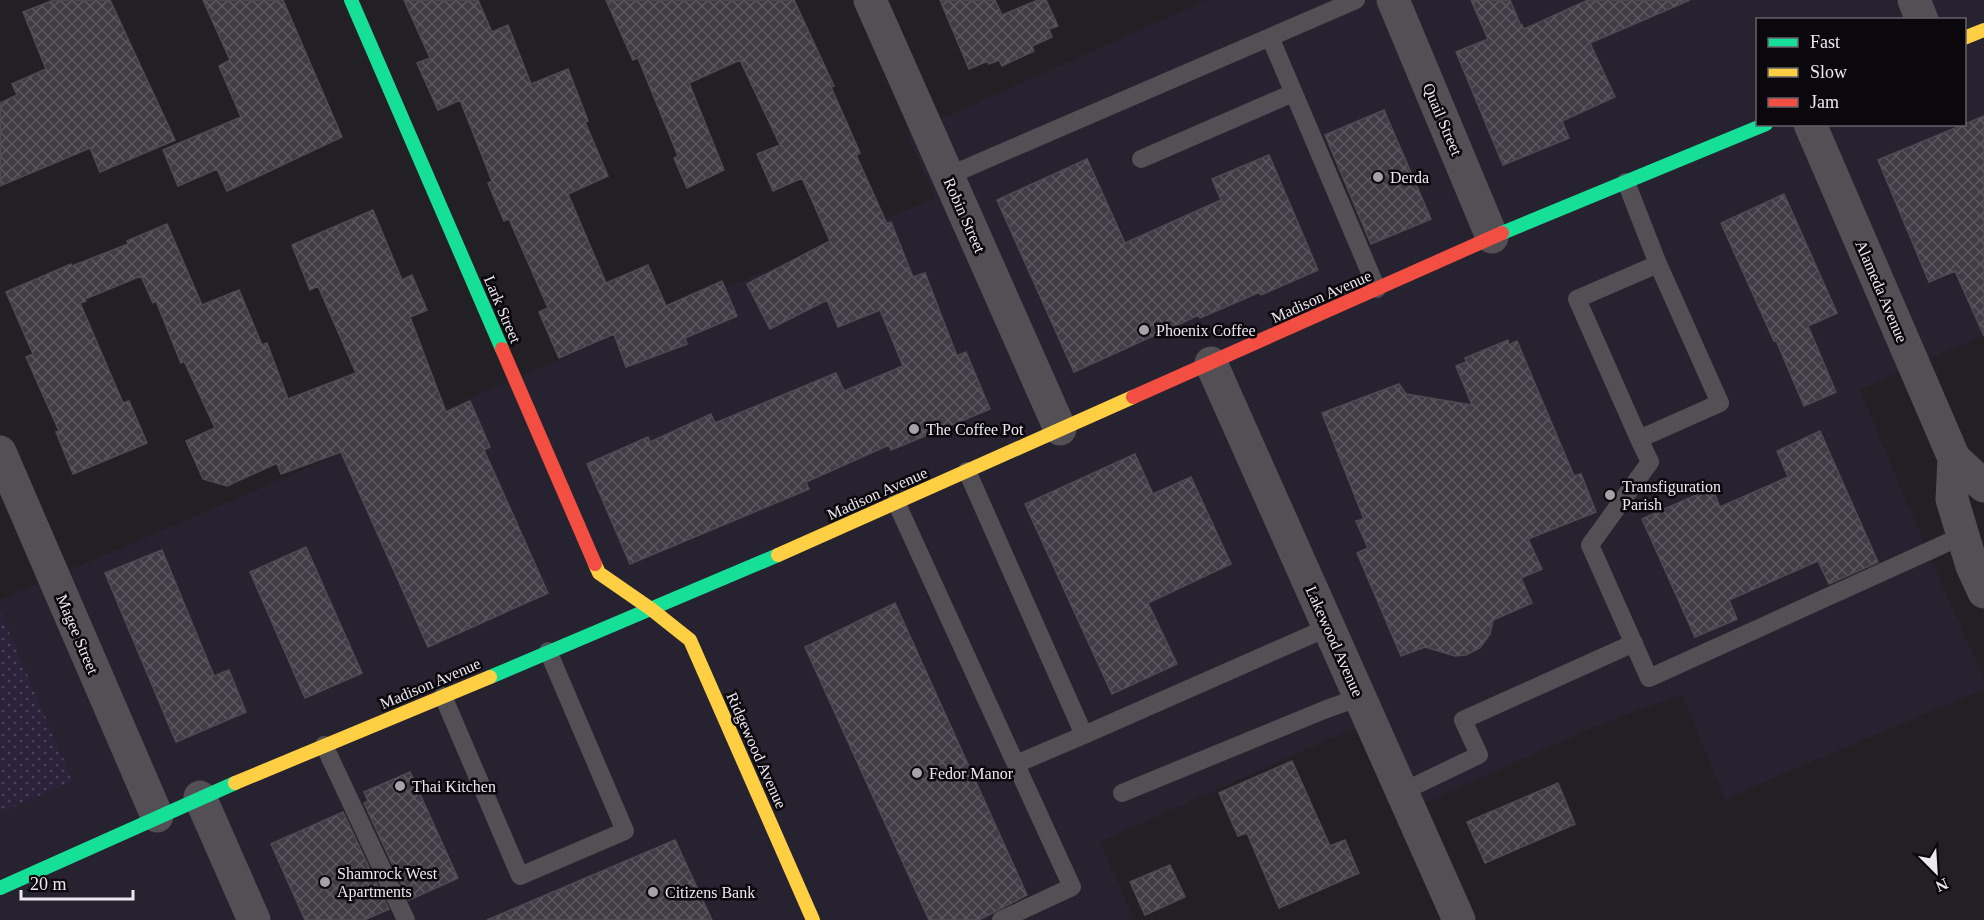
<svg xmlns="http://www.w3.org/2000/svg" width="1984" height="920" font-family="'Times New Roman',serif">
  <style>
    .built { fill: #272230; fill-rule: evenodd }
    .grass { fill: url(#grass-dots) }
    .building { fill: url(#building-cross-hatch); stroke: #4d4b50; stroke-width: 1.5 }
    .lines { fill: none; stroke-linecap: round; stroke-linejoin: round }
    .lane { stroke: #524f55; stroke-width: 18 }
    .street { stroke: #524f55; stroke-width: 33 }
    .fast { stroke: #16e098; stroke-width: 14 }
    .slow { stroke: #ffcf43; stroke-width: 14 }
    .jam { stroke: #f24e42; stroke-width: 14 }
    .poi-dot { fill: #a5a2a9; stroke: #0a080d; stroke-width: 2 }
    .labels { text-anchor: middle; stroke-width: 5; stroke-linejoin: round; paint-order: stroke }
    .street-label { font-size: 16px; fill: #ebe8f0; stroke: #0a080d }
    .poi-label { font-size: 16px; fill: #ebe8f0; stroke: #0a080d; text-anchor: start }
  </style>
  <defs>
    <pattern id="grass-dots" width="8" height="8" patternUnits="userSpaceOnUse" patternTransform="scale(1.5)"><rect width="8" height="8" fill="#2c233a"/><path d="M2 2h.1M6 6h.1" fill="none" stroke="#4b4357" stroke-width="1.8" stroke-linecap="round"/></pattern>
    <pattern id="building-cross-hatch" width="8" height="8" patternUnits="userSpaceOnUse" patternTransform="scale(1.5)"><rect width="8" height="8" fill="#403c46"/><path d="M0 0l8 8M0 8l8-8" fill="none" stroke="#5c5861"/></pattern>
  </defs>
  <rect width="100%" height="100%" fill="#222025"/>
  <path class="built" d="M1207,0H1984V335L1860,390L1933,564L1984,679V689L1757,785L1725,800L1682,694L1599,725L1402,813L1361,725L1100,842L1133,918L1127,920H0V813L73,781L0,611V600L935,198L907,134ZM1758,20H1964V124H1758Z"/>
  <path class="grass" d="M0,611L73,781L0,813Z"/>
  <path class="building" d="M54,0H110L175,140L100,172L90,148L0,186V103L17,95L12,84L46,69L23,12Z
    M203,0H283L342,137L227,191L217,169L178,186L163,150L241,117L219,66L230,60Z
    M404,0H478L492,32L508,25L531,84L568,69L588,121L585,122L608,176L568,194L606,283L648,265L666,306L722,281L737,316L685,338L687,344L626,367L614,334L559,358L539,312L548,308L509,219L504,221L488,183L492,181L460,100L438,110L417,63L430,58Z
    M606,0H794L834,86L831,87L860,153L856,155L887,224L891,222L913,277L925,273L957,356L966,352L990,409L891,450L889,445L806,482L809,489L630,564L587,464L648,437L650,442L711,414L715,423L836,373L844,391L903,366L880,310L838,327L827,300L770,329L747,284L830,241L802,178L773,191L757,154L780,145L740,60L689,83L724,170L687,188L674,158L678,156L638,58L633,60Z
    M940,0H995L1002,15L1038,0H1046L1058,26L1049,29L1052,37L1032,46L1034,51L1002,66L999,60L989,64L988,61L969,69Z
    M1471,0H1510L1521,26L1522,25L1524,29L1588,0H1690L1590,43L1615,97L1562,121L1569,138L1503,165L1456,52L1488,39Z
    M1384,110L1431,219L1371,244L1325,135Z
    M1984,116V336L1955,271L1929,282L1878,160Z
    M1269,155L1318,270L1261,295L1260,292L1200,318L1199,315L1074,372L997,200L1087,159L1125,243L1221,200L1212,179Z
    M1784,194L1837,313L1808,326L1836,392L1804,406L1776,340L1774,341L1721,223Z
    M373,210L402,280L412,275L427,310L410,317L446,412L470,401L490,447L484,450L548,593L428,647L341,452L281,474L277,463L227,486L203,479L186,441L215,428L184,361L181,363L156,301L153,303L141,276L85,299L86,301L80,303L123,403L129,401L147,443L73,474L56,432L59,431L26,357L33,354L6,292L71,264L72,266L128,244L127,241L167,224L202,305L239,290L262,345L267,343L288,399L356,373L318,286L310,290L292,245Z
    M1508,340L1509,345L1517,341L1574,476L1581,474L1596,512L1528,539L1542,569L1521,578L1532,603L1493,620L1490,634L1480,648L1466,655L1455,656L1425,647L1401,656L1357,553L1368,548L1356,521L1364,519L1322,413L1399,384L1406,394L1472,405L1456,366L1466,362L1465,358Z
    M1820,431L1878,562L1829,584L1818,561L1729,600L1737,619L1695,637L1642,519L1712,488L1720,507L1788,477L1777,451Z
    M1135,454L1153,494L1191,477L1231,564L1148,603L1177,664L1112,694L1025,504Z
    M306,547L362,673L305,698L250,572Z
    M162,550L214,676L229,670L246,712L176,742L105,573Z
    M895,603L1027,895L979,920H929L805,647Z
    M1292,761L1330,846L1345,840L1359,873L1279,908L1247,833L1238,836L1219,793Z
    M410,772L458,878L409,900L364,803L368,801L364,792Z
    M1558,783L1575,824L1485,863L1467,822Z
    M343,812L389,909L364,920H305L271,844Z
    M675,840L712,920H487Z
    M1170,865L1185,897L1145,915L1130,882Z"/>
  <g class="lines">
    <path class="lane" d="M1270,37L1377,289
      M1141,159L1293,93
      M948,176L1356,0
      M1626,182L1658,264L1720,403L1639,439L1650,462L1590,545L1649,678L1962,536
      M1639,439L1577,299L1658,264
      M967,471L1084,735L1329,627
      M896,502L1072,887L1001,920
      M443,696L520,876L625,831L548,651
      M324,745L406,920
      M1016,764L1084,735
      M1402,792L1479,755L1463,720L1634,643
      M1122,793L1324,710L1360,697"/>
    <path class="street" d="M870,0L1060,429
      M1393,0L1492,237
      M1914,0L1922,20
      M1810,124L1954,458L1984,486
      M1211,363L1459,920
      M0,452L157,816
      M1954,458L1952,499L1972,566L1984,592
      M200,797L254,920"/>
    <path class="fast" d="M351,0L502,349
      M1502,233L1766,124
      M490,677L778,555
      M0,888L235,783"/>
    <path class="slow" d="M1964,38L1984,30
      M778,555L1133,397
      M595,564L599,573L651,609L690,640L813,920
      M235,783L490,677"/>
    <path class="jam" d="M502,349L595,564
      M1133,397L1502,233"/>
  </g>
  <g class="poi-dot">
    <circle cx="1378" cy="177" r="6"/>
    <circle cx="1144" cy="330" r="6"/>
    <circle cx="914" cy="429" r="6"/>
    <circle cx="1610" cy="495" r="6"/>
    <circle cx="917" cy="773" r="6"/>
    <circle cx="400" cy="786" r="6"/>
    <circle cx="325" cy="882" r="6"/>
    <circle cx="653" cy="892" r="6"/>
  </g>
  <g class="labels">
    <g class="street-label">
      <text transform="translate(1443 119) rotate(67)" y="6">Quail Street</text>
      <text transform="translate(965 215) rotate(66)" y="6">Robin Street</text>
      <text transform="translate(1882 291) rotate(67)" y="6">Alameda Avenue</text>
      <text transform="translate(1321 296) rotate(-24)" y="6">Madison Avenue</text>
      <text transform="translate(503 309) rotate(67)" y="6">Lark Street</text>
      <text transform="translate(877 493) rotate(-24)" y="6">Madison Avenue</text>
      <text transform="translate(78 634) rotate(67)" y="6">Magee Street</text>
      <text transform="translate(1335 641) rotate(66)" y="6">Lakewood Avenue</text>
      <text transform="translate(430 683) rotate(-23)" y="6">Madison Avenue</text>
      <text transform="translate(757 750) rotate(66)" y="6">Ridgewood Avenue</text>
    </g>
    <g class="poi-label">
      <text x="1390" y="183">Derda</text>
      <text x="1156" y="336">Phoenix Coffee</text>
      <text x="926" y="435">The Coffee Pot</text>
      <text x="1622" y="492">Transfiguration<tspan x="1622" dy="18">Parish</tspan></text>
      <text x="929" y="779">Fedor Manor</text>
      <text x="412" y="792">Thai Kitchen</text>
      <text x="337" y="879">Shamrock West<tspan x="337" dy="18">Apartments</tspan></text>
      <text x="665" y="898">Citizens Bank</text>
    </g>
  </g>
  <rect x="1756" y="18" width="210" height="108" fill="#0a080d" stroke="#646268" stroke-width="1.5"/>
  <rect x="1768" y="38" width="30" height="9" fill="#16e098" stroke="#646268" stroke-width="1.5"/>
  <text x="1810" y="48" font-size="18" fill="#ebe8f0">Fast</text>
  <rect x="1768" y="68" width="30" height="9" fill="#ffcf43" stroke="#646268" stroke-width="1.5"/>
  <text x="1810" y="78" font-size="18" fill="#ebe8f0">Slow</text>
  <rect x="1768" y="98" width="30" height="9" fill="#f24e42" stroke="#646268" stroke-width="1.5"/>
  <text x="1810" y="108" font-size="18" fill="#ebe8f0">Jam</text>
  <g transform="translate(1936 872) rotate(156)" stroke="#0a080d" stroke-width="4.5" paint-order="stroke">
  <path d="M0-4.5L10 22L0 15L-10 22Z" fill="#ebe8f0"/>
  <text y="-9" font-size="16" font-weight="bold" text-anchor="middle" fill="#ebe8f0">N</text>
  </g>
  <path d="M21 890v9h112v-9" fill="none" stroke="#ebe8f0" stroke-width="3"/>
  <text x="30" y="890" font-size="18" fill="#ebe8f0" stroke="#0a080d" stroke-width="4.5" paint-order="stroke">20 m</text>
</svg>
